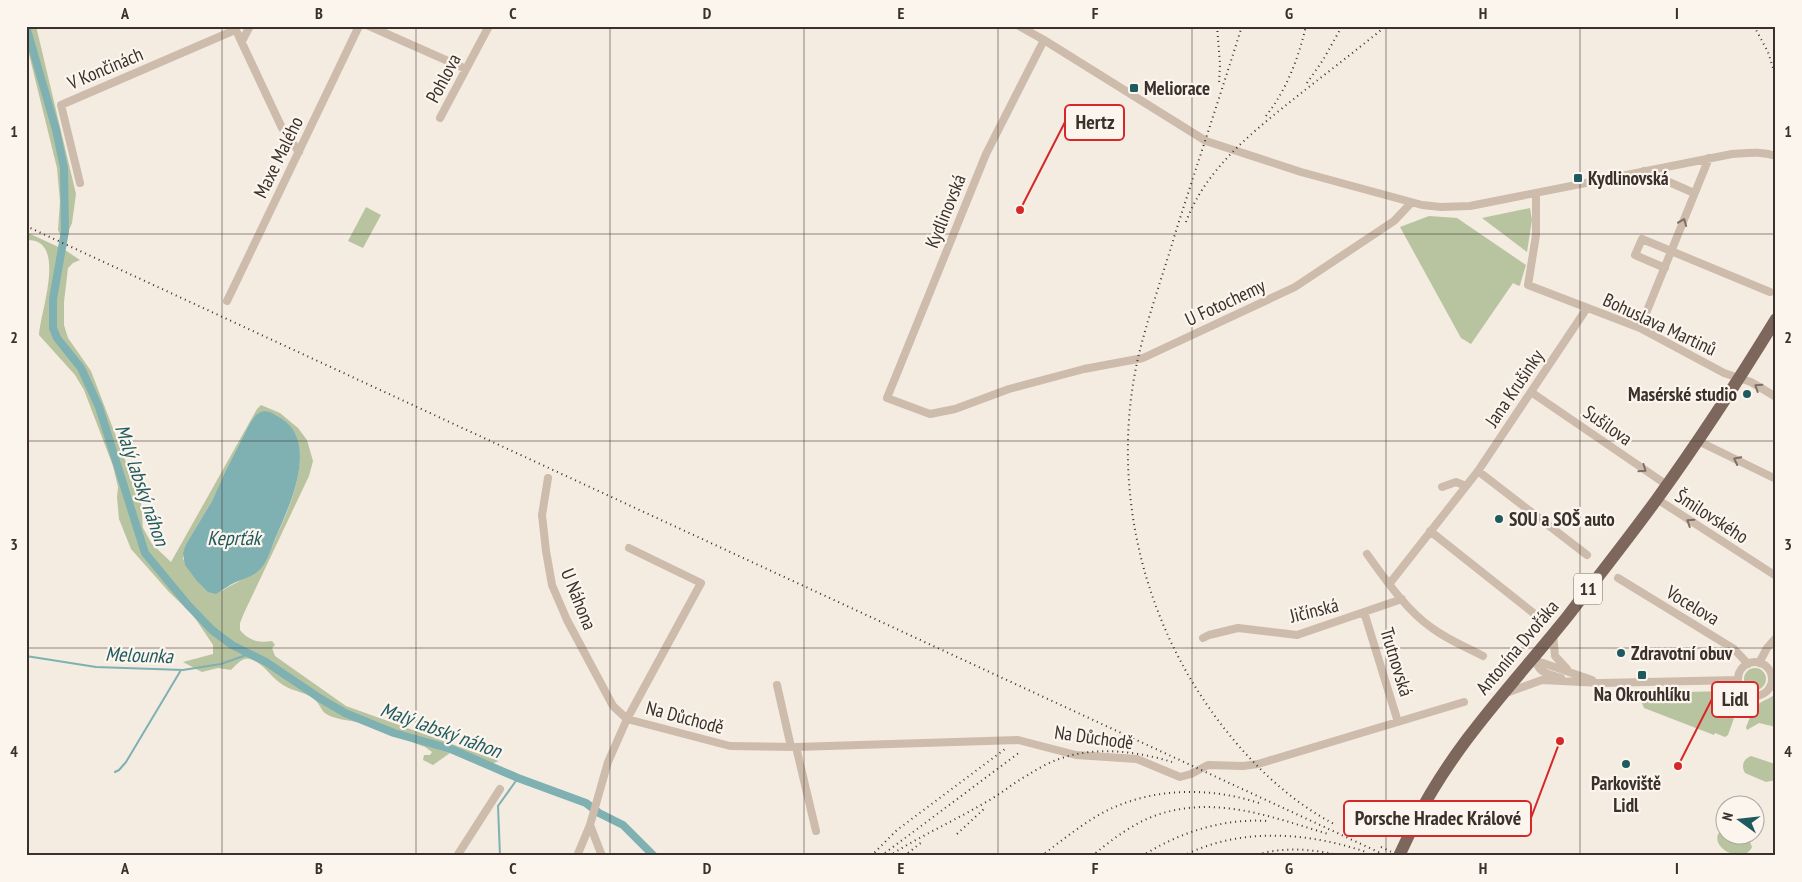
<svg xmlns="http://www.w3.org/2000/svg" width="1802" height="882" font-family="'PT Sans Narrow',sans-serif">
  <style>
    .green { fill: #b8c4a0; fill-rule: evenodd }
    .water { fill: #7fb0b2 }
    .lines { fill: none; stroke-linecap: round; stroke-linejoin: round }
    .stream { stroke: #7fb0b2; stroke-width: 2 }
    .canal { stroke: #7fb0b2; stroke-width: 8 }
    .minor { stroke: #cdbbac; stroke-width: 8 }
    .primary { stroke: #7d675c; stroke-width: 12 }
    .rail { stroke: #3b302b; stroke-width: 2; stroke-dasharray: 1 4; stroke-linecap: butt }
    .primary-bridge { stroke: #7d675c; stroke-width: 12 }
    .oneway { stroke: #7d6f65 }
    .grid { fill: none; stroke: #3b302b; stroke-width: 1; stroke-opacity: 0.55 }
    .poi-dot { fill: #1f5a5e; stroke: #fbf5ee; stroke-width: 2 }
    .labels { text-anchor: middle; stroke-width: 4.5; stroke-linejoin: round; paint-order: stroke }
    .shield { fill: #fbf5ee; stroke: #756b66; stroke-width: 1 }
    .shield-label { font-size: 18px; font-weight: bold; fill: #3b302b }
    .street-label { font-size: 19px; fill: #3b302b; stroke: #fbf5ee }
    .poi-label { font-size: 19px; font-weight: bold; fill: #3b302b; stroke: #fbf5ee; text-anchor: start }
    .water-label { font-size: 20px; font-style: italic; fill: #1f5a5e; stroke: #fbf5ee }
    .leader { fill: none; stroke: #d62828; stroke-width: 2 }
    .callout-dot { fill: #d62828; stroke: #fbf5ee; stroke-width: 2 }
    .callout { fill: #fbf5ee; stroke: #d62828; stroke-width: 2 }
    .callout-label { font-size: 20px; text-anchor: middle; font-weight: bold; fill: #3b302b }
    .neatline { fill: none; stroke: #3b302b; stroke-width: 2 }
    .grid-label { font-size: 16px; text-anchor: middle; font-weight: bold; fill: #3b302b }
  </style>
  <rect width="100%" height="100%" fill="#f4ebe1"/>
  <path class="green" d="M26,26H36L76,194L72,223L66,237L60,234L58,230L60,201L57,168L26,42Z
    M366,207L381,215L363,248L348,241Z
    M1530,208L1532,220L1527,252L1482,218Z
    M1429,216L1457,218L1526,265L1520,285L1519,286L1513,283L1471,344L1461,338L1400,227Z
    M26,232L65,250L80,260L73,263L68,268L64,302V325L68,338L91,371L127,465L136,477L140,488L143,528L152,544L171,562L257,409L261,405L280,413L298,428L307,440L313,461L309,476L244,613L240,623V630C249,641 259,643 272,641L275,645L272,648L275,656L346,706L499,761L483,767L450,753L433,765L423,760L424,755H430L432,752L425,747C404,739 382,729 360,723C350,720 339,720 330,716C321,712 322,708 317,702C309,692 293,692 283,685C271,678 264,663 250,659C242,657 237,664 231,670L218,668L202,672L183,662L213,654V645L193,615L169,592L131,549L119,519L117,497L118,487L113,466L84,390L75,375L39,335C40,313 67,241 29,240L26,243ZM264,411C271,412 275,415 281,418C318,442 291,505 277,535C273,544 269,555 263,563C252,577 237,581 222,591L183,559L186,544L212,501L224,474L250,423C254,417 257,413 264,411Z
    M1744 679a11 11 0 1 1 22 0a11 11 0 1 1-22 0Z
    M1729,691L1736,695L1739,704L1728,735L1725,737L1715,733L1714,735L1644,708L1641,701L1643,693Z
    M1776,693V727L1759,723L1747,730L1746,727C1749,721 1752,708 1758,704C1764,700 1770,699 1776,693Z
    M1751,756L1775,764L1776,780L1766,782L1745,773C1741,766 1743,759 1751,756Z
    M1724,830V834L1742,835L1748,837L1752,847C1745,864 1712,851 1718,834Z"/>
  <path class="water" d="M264,411C271,411 275,415 281,418C320,443 289,507 275,539C271,549 266,566 257,572C251,577 243,579 236,582C229,585 223,590 216,594L208,592L197,581L185,565L183,553L186,544L212,501L224,474L250,423C254,417 257,412 264,411Z"/>
  <g class="lines">
    <path class="stream" d="M26,656L96,667L183,670L221,664L249,654
      M115,772L119,770L126,762L181,670
      M500,856L498,806L518,778"/>
    <path class="canal" d="M26,26L56,130L64,168L65,231L53,299V328L57,338L81,368L99,407L145,553L188,605L212,630L232,645L266,662L321,699L345,713L394,733L451,749L518,778L586,803L599,813L623,825L654,856"/>
    <path class="minor" d="M234,26L282,128L299,152
      M369,26L466,69
      M1019,26L1044,40L1206,141L1301,172L1422,205L1441,207L1470,206L1732,154C1748,153 1761,151 1776,156
      M1044,40L986,154L887,398L930,414L955,409L1009,389L1084,369L1143,358L1295,287L1394,221L1411,203
      M242,41L250,26
      M440,118L489,26
      M1644,171L1694,193
      M80,183L61,105L235,30
      M1536,193V235L1528,285L1640,328L1724,373L1751,382L1776,397
      M1665,268L1635,255L1642,239L1770,292
      M227,301L359,26
      M1640,328L1709,158
      M1531,392L1667,485
      M1698,441L1776,479
      M1478,471L1587,555
      M548,478L542,515L546,551L552,585L567,620L613,706L627,719L730,746L796,747L1018,740L1076,755L1137,759L1180,777L1191,774L1208,765L1243,766L1258,764L1464,702
      M1442,487L1456,482L1466,486
      M1657,499L1776,576
      M1430,531L1541,619
      M1367,554C1385,579 1407,611 1432,628C1448,640 1466,647 1483,656
      M1618,578L1734,649L1748,664
      M1390,583L1478,471L1587,308
      M1364,612L1398,722
      M1553,634L1555,656L1567,669
      M1203,638L1209,635L1238,628L1297,635L1402,599
      M1537,659C1536,673 1550,674 1561,678
      M1738 679a17 17 0 1 1 34 0a17 17 0 1 1-34 0Z
      M1759,663L1767,648L1776,638
      M1530,664L1536,662L1543,663L1592,680
      M777,685L791,747
      M1506,693L1542,680L1601,683L1738,680
      M796,747L816,831
      M590,825L602,856
      M457,856L500,789
      M577,856L590,825L608,762L627,719L701,583L629,548"/>
    <path class="primary" d="M1416,820C1455,743 1514,683 1567,617C1597,578 1628,539 1657,499C1699,441 1738,381 1776,319"/>
    <path class="rail" d="M1217,26L1220,64L1219,84
      M1242,26C1220,96 1197,165 1175,234C1163,275 1148,316 1138,358C1113,470 1135,590 1196,688C1230,742 1277,794 1334,824
      M1754,26L1768,52L1776,77
      M1774,26L1776,30
      M1307,83L1323,60L1341,28
      M1266,116C1287,89 1298,59 1306,26
      M1186,222C1207,165 1259,127 1305,90C1332,69 1359,48 1386,26
      M26,226L1387,856
      M957,834L985,808
      M1381,847L1400,856
      M871,856L897,830L1005,749
      M881,856L1020,752
      M889,856C920,836 954,821 986,802C1001,794 1013,783 1028,775C1037,769 1048,763 1059,759C1095,746 1136,751 1172,762
      M904,856L922,842
      M1041,856C1063,840 1084,822 1108,810C1156,787 1212,787 1262,804
      M1092,856C1109,842 1128,827 1149,818C1210,793 1269,816 1328,834
      M1142,856C1180,832 1224,818 1268,821
      M1183,856C1240,827 1307,832 1366,852
      M1253,856C1281,846 1314,849 1342,856"/>
    <path class="primary-bridge" d="M1399,856L1416,820"/>
  </g>
  <defs><path id="oneway-chevron" d="M-2-3.5L2.5 0L-2 3.5" fill="none" stroke-width="1.6" stroke-linecap="round" stroke-linejoin="round" transform="scale(1.25)"/></defs>
  <g class="oneway">
    <use href="#oneway-chevron" transform="translate(1683 222) rotate(-68)"/>
    <use href="#oneway-chevron" transform="translate(1758 387) rotate(-147)"/>
    <use href="#oneway-chevron" transform="translate(1737 460) rotate(-153)"/>
    <use href="#oneway-chevron" transform="translate(1643 469) rotate(35)"/>
    <use href="#oneway-chevron" transform="translate(1690 522) rotate(-147)"/>
  </g>
  <path class="grid" d="M222,26V856M416,26V856M610,26V856M804,26V856M998,26V856M1192,26V856M1386,26V856M1580,26V856M26,234H1776M26,441H1776M26,648H1776"/>
  <g class="poi-dot">
    <rect x="1129" y="83" width="10" height="10" rx="2.5"/>
    <rect x="1573" y="173" width="10" height="10" rx="2.5"/>
    <circle cx="1747" cy="394" r="5"/>
    <circle cx="1499" cy="519" r="5"/>
    <circle cx="1621" cy="653" r="5"/>
    <rect x="1637" y="670" width="10" height="10" rx="2.5"/>
    <circle cx="1626" cy="764" r="5"/>
  </g>
  <g class="labels">
    <rect class="shield" x="1574" y="573.5" width="28" height="31" rx="4"/>
    <g class="shield-label">
      <text x="1588" y="595">11</text>
    </g>
    <g class="street-label">
      <text transform="translate(105 68) rotate(-23)" y="7">V Končinách</text>
      <text transform="translate(443 78) rotate(-62)" y="7">Pohlova</text>
      <text transform="translate(278 157) rotate(-64)" y="7">Maxe Malého</text>
      <text transform="translate(945 211) rotate(-68)" y="7">Kydlinovská</text>
      <text transform="translate(1225 302) rotate(-25)" y="7">U Fotochemy</text>
      <text transform="translate(1660 324) rotate(25)" y="7">Bohuslava Martinů</text>
      <text transform="translate(1514 388) rotate(-56)" y="7">Jana Krušinky</text>
      <text transform="translate(1608 425) rotate(35)" y="7">Sušilova</text>
      <text transform="translate(1712 516) rotate(33)" y="7">Šmilovského</text>
      <text transform="translate(579 599) rotate(68)" y="7">U Náhona</text>
      <text transform="translate(1693 605) rotate(31)" y="7">Vocelova</text>
      <text transform="translate(1314 610) rotate(-14)" y="7">Jičínská</text>
      <text transform="translate(1517 647) rotate(-50)" y="7">Antonína Dvořáka</text>
      <text transform="translate(1397 662) rotate(73)" y="7">Trutnovská</text>
      <text transform="translate(685 717) rotate(15)" y="7">Na Důchodě</text>
      <text transform="translate(1094 737) rotate(8)" y="7">Na Důchodě</text>
    </g>
    <g class="poi-label">
      <text x="1144" y="95">Meliorace</text>
      <text x="1588" y="185">Kydlinovská</text>
      <text x="1737" y="401" text-anchor="end">Masérské studio</text>
      <text x="1509" y="526">SOU a SOŠ auto</text>
      <text x="1631" y="660">Zdravotní obuv</text>
      <text x="1642" y="701" text-anchor="middle">Na Okrouhlíku</text>
      <text x="1626" y="790" text-anchor="middle">Parkoviště<tspan x="1626" dy="22">Lidl</tspan></text>
    </g>
    <g class="water-label">
      <text transform="translate(142 485) rotate(71)" y="7">Malý labský náhon</text>
      <text x="234" y="545">Keprťák</text>
      <text transform="translate(139 655) rotate(2)" y="7">Melounka</text>
      <text transform="translate(441 730) rotate(20)" y="7">Malý labský náhon</text>
    </g>
  </g>
  <path class="leader" d="M1020 210L1065 122M1678 766L1712 699M1560 741L1531 818"/>
  <g class="callout-dot">
    <circle cx="1020" cy="210" r="5"/>
    <circle cx="1678" cy="766" r="5"/>
    <circle cx="1560" cy="741" r="5"/>
  </g>
  <g class="callout">
    <rect x="1065" y="105" width="59" height="35" rx="5"/>
    <rect x="1712" y="682" width="46" height="35" rx="5"/>
    <rect x="1344" y="801" width="187" height="35" rx="5"/>
  </g>
  <g class="callout-label">
    <text x="1095" y="129">Hertz</text>
    <text x="1735" y="706">Lidl</text>
    <text x="1438" y="825">Porsche Hradec Králové</text>
  </g>
  <rect width="1802" height="882" fill="none" stroke="#fbf5ee" stroke-width="55"/>
  <g transform="translate(1740 820) rotate(285)"><circle r="24" fill="#fbf5ee" stroke="#aea6a0"/>
  <path d="M0-4L9 19L0 12L-9 19Z" fill="#1f5a5e"/>
  <text y="-8" font-size="14" font-weight="bold" text-anchor="middle" fill="#3b302b">N</text>
  </g>
  <rect x="28" y="28" width="1746" height="826" class="neatline"/>
  <g class="grid-label">
    <text x="125" y="19">A</text>
    <text x="319" y="19">B</text>
    <text x="513" y="19">C</text>
    <text x="707" y="19">D</text>
    <text x="901" y="19">E</text>
    <text x="1095" y="19">F</text>
    <text x="1289" y="19">G</text>
    <text x="1483" y="19">H</text>
    <text x="1677" y="19">I</text>
    <text x="14" y="137">1</text>
    <text x="1788" y="137">1</text>
    <text x="14" y="343">2</text>
    <text x="1788" y="343">2</text>
    <text x="14" y="550">3</text>
    <text x="1788" y="550">3</text>
    <text x="14" y="757">4</text>
    <text x="1788" y="757">4</text>
    <text x="125" y="874">A</text>
    <text x="319" y="874">B</text>
    <text x="513" y="874">C</text>
    <text x="707" y="874">D</text>
    <text x="901" y="874">E</text>
    <text x="1095" y="874">F</text>
    <text x="1289" y="874">G</text>
    <text x="1483" y="874">H</text>
    <text x="1677" y="874">I</text>
  </g>
</svg>
